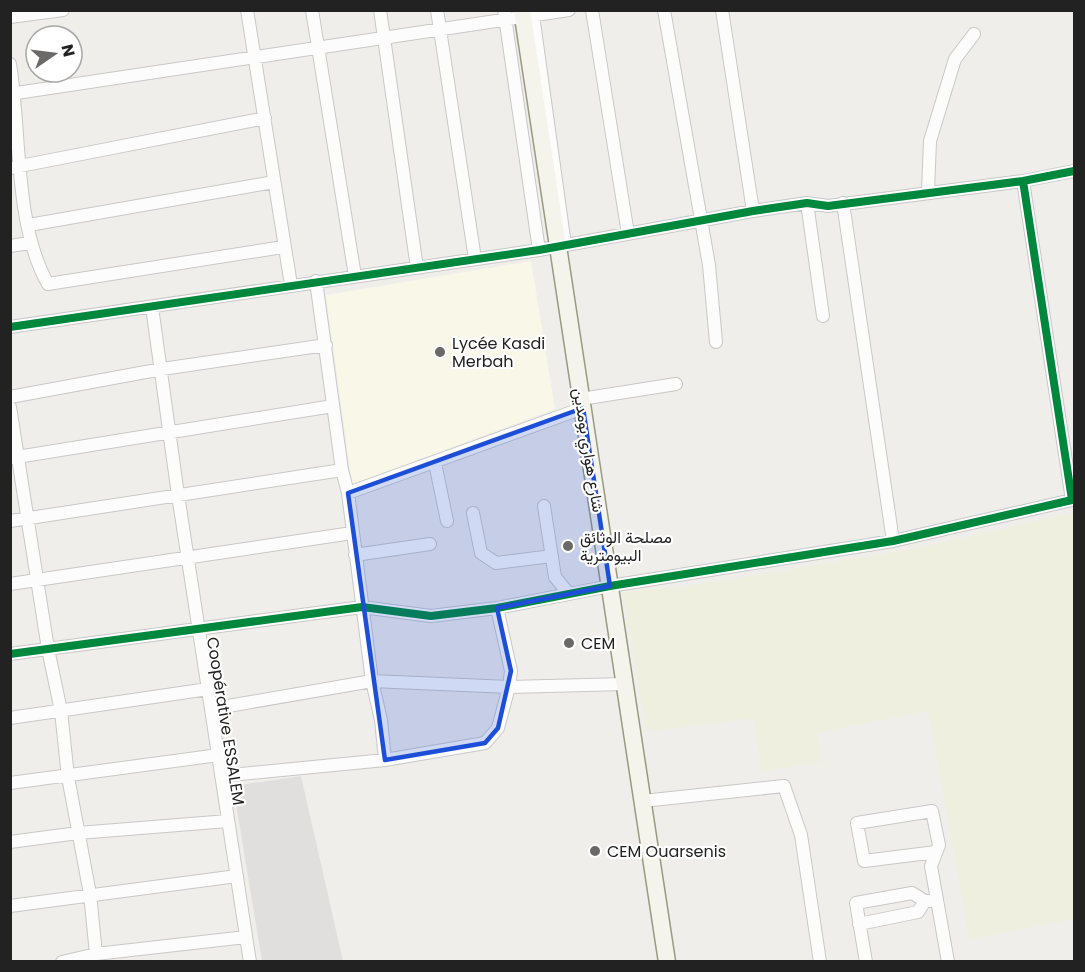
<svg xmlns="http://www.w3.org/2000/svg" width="1085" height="972" font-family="Poppins,Vazirmatn,sans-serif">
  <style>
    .education { fill: #f8f7e8 }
    .farmland { fill: #efefdf }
    .parking { fill: #e0dfde }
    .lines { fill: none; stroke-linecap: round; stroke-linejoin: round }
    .minor-casing { stroke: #c9c8c7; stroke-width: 14 }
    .secondary-casing { stroke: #999a82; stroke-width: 19 }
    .minor { stroke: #fdfcfc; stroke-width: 12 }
    .secondary { stroke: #f4f4ed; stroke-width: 16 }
    .cycleway-casing { stroke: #fff; stroke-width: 11 }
    .cycleway { stroke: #00873e; stroke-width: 8 }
    .marked { fill: #1d4ed8; fill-opacity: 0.2; stroke: #1d4ed8; stroke-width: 4.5; stroke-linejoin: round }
    .poi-dot { fill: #6a6968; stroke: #fff; stroke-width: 2 }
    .labels { text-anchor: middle; stroke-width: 4.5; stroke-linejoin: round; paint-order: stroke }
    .poi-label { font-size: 16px; fill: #222; stroke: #fff; text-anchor: start }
    .street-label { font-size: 16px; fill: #222; stroke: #fff }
  </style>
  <rect width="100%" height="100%" fill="#f0eeeb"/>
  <path class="education" d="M531,261L555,409L352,484L326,295Z"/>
  <path class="farmland" d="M1074,512V919L969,939L928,711L817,733L822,763L761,771L753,718L646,732L623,592L679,587L918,548Z"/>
  <path class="parking" d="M301,776L343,961H262L233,786Z"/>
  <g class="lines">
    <defs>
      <path id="minor" d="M247,10L291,285
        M312,10L355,276
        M380,10L417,268
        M437,10L475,259
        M504,10L539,250
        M592,10L628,234
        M664,10L709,265L716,342
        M722,10L753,211
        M533,15L565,245
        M10,17L63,10
        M10,64C21,131 14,225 48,284L283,247
        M10,94L569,10
        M10,168L265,118
        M928,191L930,141L955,59L974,34
        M807,203L823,316
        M843,203L893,541
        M29,225L274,182
        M10,246L30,243
        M316,281L342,470L348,493L372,681L509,687L511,671L497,608
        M152,307L178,495L250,962
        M10,327L539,250L753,211L807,203L828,206L1023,181L1074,171
        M10,397L162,369L326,345
        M581,399L676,384
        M10,407L48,649L61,711L68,777L90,894L96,954
        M11,458L333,406
        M435,463L447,521
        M348,493L583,408
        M544,506L555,577L569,594
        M473,513L481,553L496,563L552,556
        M10,521L342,470
        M355,555L430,544
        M10,584L352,533
        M10,654L362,607L431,616L497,608L610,586L893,541L1072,500L1023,181
        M211,709L372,681L381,720L385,760L485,743L498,728L509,687L625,684
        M10,718L208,689
        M221,776L385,760
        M10,783L219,755
        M643,801L784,786L801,835L820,962
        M10,842L78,833L228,821
        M936,852L864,861L857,823L932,811L939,845L931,866L948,962
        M10,906L237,876
        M859,924L918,912L925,901
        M62,962L96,954L246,937
        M866,962L856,903L912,893L925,901H937"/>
      <path id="secondary" d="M522,10L667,962"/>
    </defs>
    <use href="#minor" class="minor-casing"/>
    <use href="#secondary" class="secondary-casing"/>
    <use href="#minor" class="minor"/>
    <use href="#secondary" class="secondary"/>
    <defs>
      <path id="cycleway" d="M10,327L539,250L753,211L807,203L828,206L1023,181L1074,171
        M10,654L362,607L431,616L497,608L610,586L893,541L1072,500L1023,181"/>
    </defs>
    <use href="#cycleway" class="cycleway-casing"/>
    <use href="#cycleway" class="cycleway"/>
  </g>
  <path class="marked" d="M583,408L610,586L497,608L511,671L498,728L485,743L385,760L348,493Z"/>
  <g class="poi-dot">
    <circle cx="440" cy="352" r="6"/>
    <circle cx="568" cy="546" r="6"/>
    <circle cx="569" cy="643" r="6"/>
    <circle cx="595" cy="851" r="6"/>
  </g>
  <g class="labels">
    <g class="poi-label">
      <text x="452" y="349">Lycée Kasdi<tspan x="452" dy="18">Merbah</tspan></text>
      <text x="580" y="543">مصلحة الوثائق<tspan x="580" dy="18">البيومترية</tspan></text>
      <text x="581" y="649">CEM</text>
      <text x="607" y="857">CEM Ouarsenis</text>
    </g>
    <g class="street-label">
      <text transform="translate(589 450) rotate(81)" y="6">شارع هواري بومدين</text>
      <text transform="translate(226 721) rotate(81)" y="6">Coopérative ESSALEM</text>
    </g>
  </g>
  <rect width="1085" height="972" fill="none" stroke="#222222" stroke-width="24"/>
  <g transform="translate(54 54) rotate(76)"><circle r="28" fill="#ffffff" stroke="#a7a7a7" stroke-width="1.5"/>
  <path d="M0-4.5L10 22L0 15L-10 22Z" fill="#6a6968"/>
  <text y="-9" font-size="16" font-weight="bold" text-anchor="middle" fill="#222222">N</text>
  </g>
</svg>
